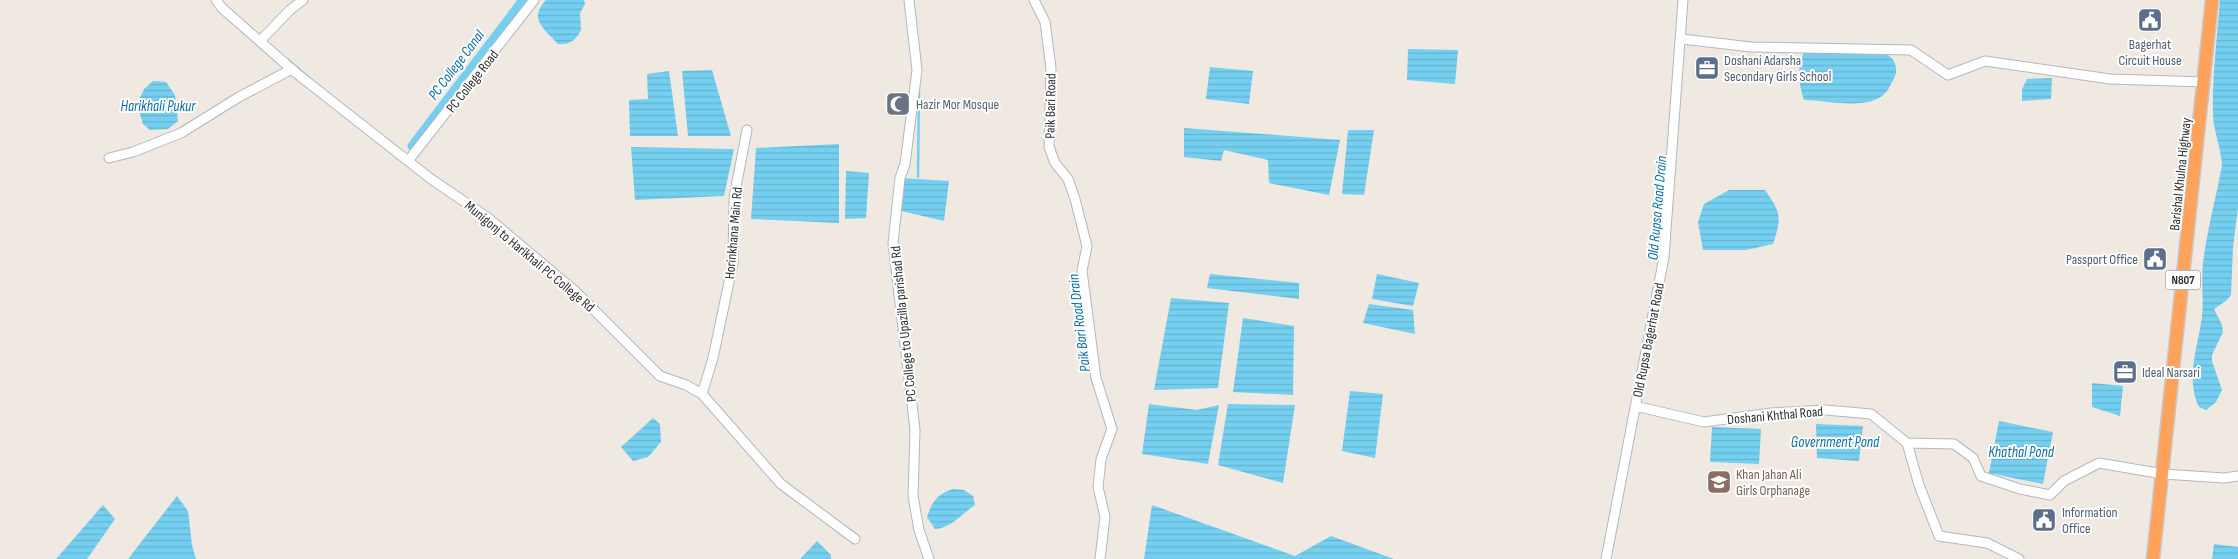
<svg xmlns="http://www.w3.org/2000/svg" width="2238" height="559" font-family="'Sofia Sans Condensed',sans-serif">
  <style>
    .water { fill: url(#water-rules) }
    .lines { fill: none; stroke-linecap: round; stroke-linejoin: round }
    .stream { stroke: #75cff0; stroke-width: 2.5 }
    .canal { stroke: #75cff0; stroke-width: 9 }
    .minor-casing { stroke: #b4b7c1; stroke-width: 11 }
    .highway-casing { stroke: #c9c9c9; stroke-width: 15 }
    .minor { stroke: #fff; stroke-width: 9 }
    .highway { stroke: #ffa35c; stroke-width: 12 }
    .labels { text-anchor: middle; stroke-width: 4; stroke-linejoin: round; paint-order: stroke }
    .shield { fill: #fff; stroke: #6d6d6d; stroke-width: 1 }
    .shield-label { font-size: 12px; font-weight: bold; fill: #2e2e2e }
    .service-label { font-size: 14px; fill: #4e5e75; stroke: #fff; text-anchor: start }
    .street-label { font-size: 14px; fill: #2e2e2e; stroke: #fff }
    .worship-label { font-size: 14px; fill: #5b616d; stroke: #fff; text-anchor: start }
    .education-label { font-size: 14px; fill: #785e54; stroke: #fff; text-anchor: start }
    .water-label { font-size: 15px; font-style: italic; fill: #0d6fa3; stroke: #fff }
  </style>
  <defs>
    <pattern id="water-rules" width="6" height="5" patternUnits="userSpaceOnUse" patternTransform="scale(1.25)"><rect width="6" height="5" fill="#75cff0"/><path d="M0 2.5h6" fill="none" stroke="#66b2ce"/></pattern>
  </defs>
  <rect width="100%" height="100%" fill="#efe9e1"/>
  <path class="water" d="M546,0H584L585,4L580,13L581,30C576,40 570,45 558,44C544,29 528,19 546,0Z
    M2220,0H2238V208L2233,247L2231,295L2227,300L2214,309L2222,325L2223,332L2212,355V361L2222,390L2216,402L2206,410L2199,407C2185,379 2198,346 2202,317C2204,299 2201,281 2203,263C2207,230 2216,198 2222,165C2221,148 2214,132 2213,116C2212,76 2217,39 2220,0Z
    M1408,49L1458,50L1455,84L1407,80Z
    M1805,51C1824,52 1844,54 1863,54C1871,53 1878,51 1886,54C1892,57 1895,61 1896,68C1897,75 1893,80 1890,86C1877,114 1829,100 1804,100C1799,86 1796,66 1805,51Z
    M1210,67L1253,71L1249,104L1206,99Z
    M712,70L731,136H688L682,71Z
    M669,71L678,136H630L629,100L648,99L647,74Z
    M2052,78L2051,99L2022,101V89L2027,79Z
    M153,81L166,82L175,95L178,121L168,129L150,130L143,124L137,104L144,89Z
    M1184,128L1340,140L1329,195L1269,183L1268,160L1224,150L1221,161L1184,157Z
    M1348,130H1374L1364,195L1342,194Z
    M839,144V223L751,219L756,148Z
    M631,147L734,149L724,196L635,200Z
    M846,171L869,173L866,218L845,219Z
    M900,178L949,181L944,221L897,210Z
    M1729,190H1765C1781,213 1782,217 1773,244L1746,250H1703L1698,222L1704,204Z
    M1210,274L1299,283V299L1207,288Z
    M1377,274L1419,283L1413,306L1372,299Z
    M1171,298L1229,303L1218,388L1154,390Z
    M1369,304L1413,310L1415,334L1363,323Z
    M1243,318L1294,326L1293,395L1233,392Z
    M2092,383L2123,386L2120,416L2092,407Z
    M1350,391L1383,394L1375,458L1342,451Z
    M1149,404L1197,410L1219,405L1208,464L1142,454Z
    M1228,404L1295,405L1283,483L1218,465Z
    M653,418L660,424L661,442L648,457L633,461L621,447Z
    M1999,421L2053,432L2043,484L1989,473Z
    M1816,424L1863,426L1859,461L1817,458Z
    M1712,427L1761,429L1759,464L1710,462Z
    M953,489L964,490L973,496L975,505C961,514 952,528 935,529L927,517C932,502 937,494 953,489Z
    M177,496L188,511L192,545L196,559H128Z
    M103,505L115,519L87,559H56Z
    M1152,505L1295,556L1331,536L1394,559H1144Z
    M817,541L831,555V559H800Z
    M2214,544L2238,547V559H2212Z"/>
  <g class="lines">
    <path class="stream" d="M287,59L315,83
      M918,177L919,86"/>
    <path class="canal" d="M412,146L523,0"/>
    <defs>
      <path id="minor" d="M216,0L222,8L296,73L431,179L487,217L575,291L660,376L686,385L702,394L781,484L855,539
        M909,0L917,70L905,164L900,178L893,243L915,430L913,496L919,530L929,559
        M1034,0L1045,22L1051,68L1049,147L1055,163L1068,179L1075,199L1087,246L1082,271L1096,378L1112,429L1101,459L1098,487L1105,517L1100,559
        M1682,39L1751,47L1911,50L1948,75L1985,61L2110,79L2205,82
        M260,41L290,10L303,0
        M109,158L133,152L181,133L239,97L292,69
        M408,161L534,0
        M702,394L713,358L733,263L734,197L747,130
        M1635,406L1704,422L1771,413L1826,410L1871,414L1907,443L1954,444L1973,458L1981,476L2020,489L2050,495L2064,481L2099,463L2163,474L2224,478L2238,476
        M1907,443L1919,485L1939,536L1987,543L2019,559
        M1606,559L1664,257L1683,0"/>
      <path id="highway" d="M2153,559L2212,0"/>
    </defs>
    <use href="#minor" class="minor-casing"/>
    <use href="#highway" class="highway-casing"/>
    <use href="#minor" class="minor"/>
    <use href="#highway" class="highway"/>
  </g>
  <defs>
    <symbol id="civic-square" viewBox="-11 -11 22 22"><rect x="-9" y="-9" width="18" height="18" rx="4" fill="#5c6f8a" stroke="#fff"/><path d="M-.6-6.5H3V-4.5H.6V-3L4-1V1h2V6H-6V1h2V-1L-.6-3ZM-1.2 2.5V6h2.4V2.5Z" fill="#fff"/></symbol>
    <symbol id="office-square" viewBox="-11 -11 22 22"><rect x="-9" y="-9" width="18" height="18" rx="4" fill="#5c6f8a" stroke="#fff"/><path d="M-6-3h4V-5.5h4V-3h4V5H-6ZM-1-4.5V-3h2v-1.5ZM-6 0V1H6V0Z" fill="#fff"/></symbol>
    <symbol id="mosque-square" viewBox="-11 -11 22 22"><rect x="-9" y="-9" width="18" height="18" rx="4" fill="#6b7280" stroke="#fff"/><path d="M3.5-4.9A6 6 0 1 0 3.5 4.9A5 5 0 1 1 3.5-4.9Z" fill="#fff"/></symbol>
    <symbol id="school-square" viewBox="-11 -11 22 22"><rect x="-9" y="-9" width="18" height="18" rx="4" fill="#8d6e63" stroke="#fff"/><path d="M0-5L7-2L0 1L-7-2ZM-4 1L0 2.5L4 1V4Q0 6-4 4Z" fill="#fff"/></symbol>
  </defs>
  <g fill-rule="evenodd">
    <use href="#civic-square" x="2136" y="6" width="28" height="28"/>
    <use href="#office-square" x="1693" y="54" width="28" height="28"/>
    <use href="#mosque-square" x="884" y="90" width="28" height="28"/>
    <use href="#civic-square" x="2141" y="245" width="28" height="28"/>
    <use href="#office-square" x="2111" y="358" width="28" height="28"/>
    <use href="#school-square" x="1705" y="468" width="28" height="28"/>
    <use href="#civic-square" x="2030" y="506" width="28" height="28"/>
  </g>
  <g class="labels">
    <rect class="shield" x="2165.5" y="270.5" width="35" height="19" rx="4"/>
    <g class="shield-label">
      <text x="2183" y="284">N807</text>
    </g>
    <g class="service-label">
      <text x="2150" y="49" text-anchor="middle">Bagerhat<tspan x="2150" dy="16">Circuit House</tspan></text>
      <text x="1724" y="65">Doshani Adarsha<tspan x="1724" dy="16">Secondary Girls School</tspan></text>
      <text x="2138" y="264" text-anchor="end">Passport Office</text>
      <text x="2142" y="377">Ideal Narsari</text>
      <text x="2062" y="517">Information<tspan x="2062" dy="16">Office</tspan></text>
    </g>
    <g class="street-label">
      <text transform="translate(472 81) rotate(-52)" y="5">PC College Road</text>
      <text transform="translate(1050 106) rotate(-89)" y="5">Paik Bari Road</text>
      <text transform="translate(2180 174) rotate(-84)" y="5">Barishal Khulna Highway</text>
      <text transform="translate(733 233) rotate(-85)" y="5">Horinkhana Main Rd</text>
      <text transform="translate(530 256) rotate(40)" y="5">Munigonj to Harikhali PC College Rd</text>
      <text transform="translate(903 324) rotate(-96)" y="5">PC College to Upazilla parishad Rd</text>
      <text transform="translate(1648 340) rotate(-79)" y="5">Old Rupsa Bagerhat Road</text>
      <text transform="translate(1775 415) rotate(-5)" y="5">Doshani Khthal Road</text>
    </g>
    <g class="worship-label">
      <text x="916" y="109">Hazir Mor Mosque</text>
    </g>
    <g class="education-label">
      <text x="1736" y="479">Khan Jahan Ali<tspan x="1736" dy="16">Girls Orphanage</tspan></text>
    </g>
    <g class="water-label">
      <text transform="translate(456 65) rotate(-53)" y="5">PC College Canal</text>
      <text x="158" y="111">Harikhali Pukur</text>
      <text transform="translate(1657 208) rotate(-85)" y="5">Old Rupsa Road Drain</text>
      <text transform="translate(1079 323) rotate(-97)" y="5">Paik Bari Road Drain</text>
      <text x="1835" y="447">Government Pond</text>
      <text x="2021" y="457">Khathal Pond</text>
    </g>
  </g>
</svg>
